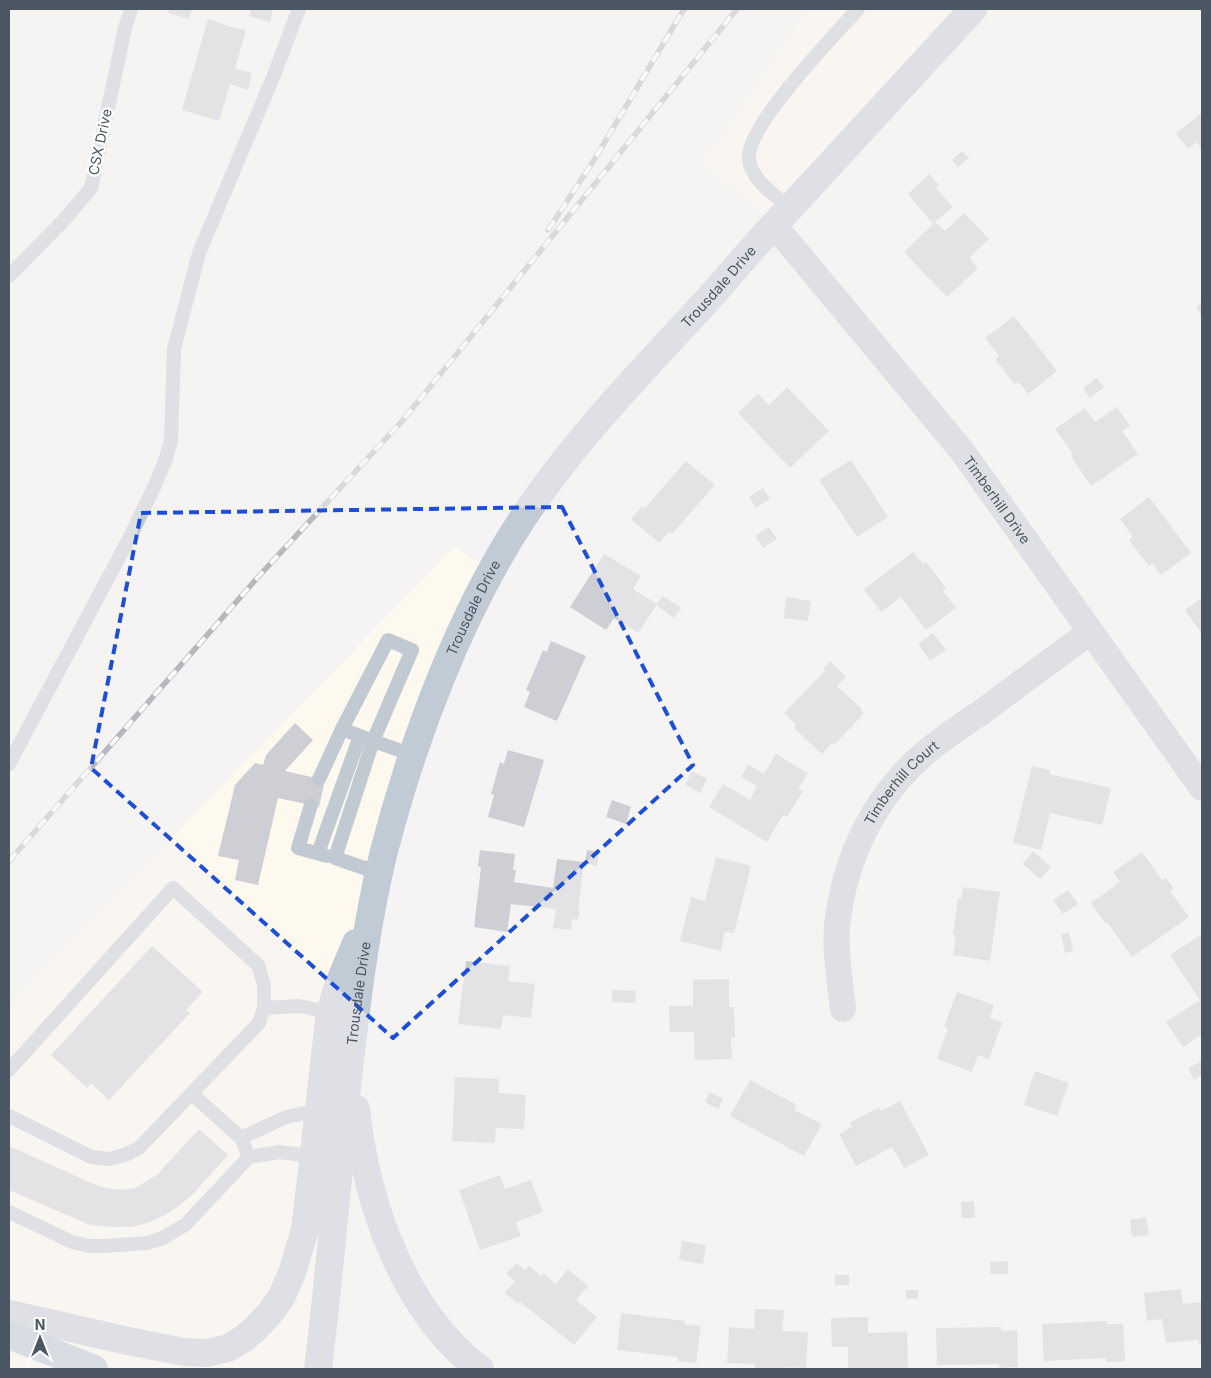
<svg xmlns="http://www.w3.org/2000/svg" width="1211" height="1378" font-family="Inter,sans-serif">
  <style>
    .commercial { fill: #fdf9ef }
    .building { fill: #cdcfd5 }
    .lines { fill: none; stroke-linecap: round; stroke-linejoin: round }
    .lane { stroke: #c1cad2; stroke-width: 14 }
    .street { stroke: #c1cad2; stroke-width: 26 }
    .secondary { stroke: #c1cbd6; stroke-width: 28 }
    .primary { stroke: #b3c2d1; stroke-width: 28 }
    .rail-casing { stroke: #b5b8bd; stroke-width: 5.5 }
    .rail { stroke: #fff; stroke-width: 4; stroke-dasharray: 11; stroke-linecap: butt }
    .marked { fill: none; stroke: #1d4ed8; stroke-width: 4; stroke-dasharray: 10 6; stroke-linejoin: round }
    .labels { text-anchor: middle; stroke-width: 5; stroke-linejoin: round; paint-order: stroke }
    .street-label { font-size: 14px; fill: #4a5661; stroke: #fff }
  </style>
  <rect width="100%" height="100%" fill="#f5f3f3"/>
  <path class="commercial" d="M809,9H972L774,225L705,162Z
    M454,547L492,570L399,798L318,1369H9V1006Z"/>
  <path class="building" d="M170,9H192L189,19L168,13Z
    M251,9H273L270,22L249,16Z
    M208,19L231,27L246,30L235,69L252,73L248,90L230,84L219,121L182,110Z
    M1202,113V149L1197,142L1188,149L1176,133Z
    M962,151L969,158L958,167L952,160Z
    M929,174L939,185L936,188L953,207L935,222L945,231L964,213L989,239L969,258L978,268L947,297L904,252L933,224L908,194Z
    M1202,303V317L1196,307Z
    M1014,316L1057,371L1028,394L1019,382L1015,385L995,359L999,356L985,338Z
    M1097,378L1104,387L1090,398L1083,388Z
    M787,387L829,431L790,468L738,413L758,394L769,405Z
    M1117,407L1130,426L1122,431L1138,454L1091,486L1071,456L1073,454L1055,429L1085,408L1095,422Z
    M851,460L888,517L857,537L819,480Z
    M686,461L715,485L672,534L669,532L659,543L631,519L642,506L645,508Z
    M763,488L770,499L756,508L749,497Z
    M1149,497L1191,553L1161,575L1152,563L1149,566L1129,540L1133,537L1120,519Z
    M769,527L777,539L763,548L755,536Z
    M913,552L923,564L926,562L946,588L943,591L956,608L926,630L901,597L881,612L864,589Z
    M604,554L641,576L633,589L657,604L638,633L614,618L606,630L570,607Z
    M663,596L681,608L674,618L656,605Z
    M786,597L811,601L808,621L784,618Z
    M1202,598V634L1185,610Z
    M933,633L946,650L930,661L918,644Z
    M551,641L586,656L557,721L524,707L530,692L526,690L543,650L547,652Z
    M830,661L846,677L837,686L862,709L861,711L864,713L835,744L832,743L822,754L794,728L796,725L784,713L825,671L823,669Z
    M295,723L313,740L285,771L325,780L319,807L278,798L258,885L235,880L239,860L218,856L235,785L255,763L263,765L266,755Z
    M508,750L544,760L524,827L488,817L494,795L491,794L500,762L504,764Z
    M776,754L808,773L798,789L803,791L787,817L783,815L767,842L709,807L723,784L750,800L757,786L741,777L748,765L764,774Z
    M1032,766L1050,770L1049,774L1111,788L1102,825L1050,813L1041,850L1013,843Z
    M692,771L707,779L700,793L685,785Z
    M612,800L631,807L626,824L606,817Z
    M480,850L515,854L513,870H516L514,882L553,888L557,859L584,862L578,911H580L578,920L572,919L571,930L553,928L556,909L511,904L507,932L474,927L481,867L478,866Z
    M587,850L599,852L597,866L585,863Z
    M1033,851L1051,867L1040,879L1023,864Z
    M1142,852L1162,880L1166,878L1174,889L1170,891L1189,917L1132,957L1107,922L1105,923L1091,903L1120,882L1113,872Z
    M716,857L751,866L734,933L725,932L721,951L680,941L691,897L705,901Z
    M963,887L1000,892L990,961L953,955L956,935H953L958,898L961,899Z
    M1068,890L1078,904L1063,914L1053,900Z
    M1069,932L1073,951L1065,953L1061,934Z
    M1201,935L1202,937V1034L1183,1047L1166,1022L1200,1000L1170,955Z
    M152,946L203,992L186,1010L190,1013L109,1100L91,1083L87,1088L51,1055Z
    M466,961L510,966L508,981L535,984L531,1018L503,1015L501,1029L458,1024Z
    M729,979V1007H734L735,1038H731L732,1059L695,1060L694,1032H670L669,1006H693V980Z
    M612,990L636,991L635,1003L612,1002Z
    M957,992L994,1005L990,1018L1002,1023L989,1059L978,1055L972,1072L937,1059L948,1028L944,1027Z
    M1202,1061V1075L1194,1080L1188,1068Z
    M1035,1071L1069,1083L1057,1116L1024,1105Z
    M455,1077L499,1079L498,1093L526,1095L524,1129L496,1128L495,1143L452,1141Z
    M750,1080L797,1105L794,1110L822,1124L804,1156L730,1116Z
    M710,1092L723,1099L718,1109L705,1102Z
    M900,1101L929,1155L904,1168L892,1147L856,1166L839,1134L852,1127L850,1123L879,1107L881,1111Z
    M199,1129L228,1155L192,1195L179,1206L165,1215L147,1223L131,1227H115L90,1225L9,1190V1146L96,1185L105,1188L122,1190L135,1188L157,1175Z
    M500,1175L505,1189L531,1180L543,1212L516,1222L521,1236L480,1250L459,1190Z
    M974,1201L975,1218H962L961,1202Z
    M1146,1217L1149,1235L1132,1237L1130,1220Z
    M682,1241L706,1245L703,1264L679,1260Z
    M1008,1261V1274H991L990,1262Z
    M516,1263L525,1270L529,1266L541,1276L543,1273L556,1284L568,1269L588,1286L576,1300L597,1317L574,1345L520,1302L518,1304L505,1293L515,1281L506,1274Z
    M835,1275H849V1285H835Z
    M1181,1289L1183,1304L1202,1302V1344H1199L1198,1340L1166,1343L1162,1319L1147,1321L1144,1293Z
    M906,1290H918V1299H906Z
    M755,1309L784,1310L782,1331L808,1332L806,1368L785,1367V1369H755V1364L727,1363L729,1327L754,1329Z
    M621,1313L685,1321V1324L701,1326L696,1363L678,1361V1357L617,1350Z
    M868,1317V1333L907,1332L908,1369H848V1347H832L831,1318Z
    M1107,1321V1324H1123L1125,1361L1106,1362V1358L1044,1361L1042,1324Z
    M1001,1327V1331L1017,1330L1018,1367L999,1368V1364L937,1365L936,1328Z"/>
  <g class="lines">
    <path class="lane" d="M790,208C775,195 751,180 749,159C745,127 835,35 858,9
      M9,276L64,220L91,188L125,28L131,9
      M342,729L388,640L412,650L373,741L413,755
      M9,764L132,533L155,485L165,461L171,441L174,349L199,253L274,75L299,9
      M319,779L342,729L373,741L335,858L379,873
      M311,805L298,848L327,856
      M318,853L360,736
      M264,1008L299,1006L334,1013
      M9,1070L173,888L258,965L264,985V1008L259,1023L139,1148L127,1154L110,1159L91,1157L9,1116
      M192,1094L241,1138L249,1157
      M241,1138L286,1117L319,1110
      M9,1212L72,1242L90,1246H105L147,1243L163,1238L186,1224L249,1157L279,1152L319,1157"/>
    <g class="street">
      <path id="s1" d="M774,225L962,451L1202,788"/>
      <path id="s2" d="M843,1009C840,982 835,953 837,926C843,867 867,812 908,769C930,746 959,728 986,709C1020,683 1055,658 1090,632"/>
    </g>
    <g class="secondary">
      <path d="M356,1109C366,1201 403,1312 480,1369"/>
      <path d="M9,1314L128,1341L184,1352L207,1353L228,1348L243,1339L254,1330L270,1313L282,1296L292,1273L305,1230L330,1013L338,986L356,943"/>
      <path id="s3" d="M318,1369C329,1278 337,1187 346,1096C355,1015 364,934 383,855C412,742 460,612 525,515C579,434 648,365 713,294C734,270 754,246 776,223C842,152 907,80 973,9"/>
    </g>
    <path class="primary" d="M9,1335L94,1369"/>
    <defs>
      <path id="rail" d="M548,230L594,160L684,9
        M9,861L259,576L403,420L737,9"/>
    </defs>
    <use href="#rail" class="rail-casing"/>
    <use href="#rail" class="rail"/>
  </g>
  <path d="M0 0H1211V1378H0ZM562,507L693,765L393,1038L91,768L141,513Z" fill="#f5f3f3" fill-opacity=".55" fill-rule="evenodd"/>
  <path class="marked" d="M562,507L693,765L393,1038L91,768L141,513Z"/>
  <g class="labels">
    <g class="street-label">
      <text transform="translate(100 142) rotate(-78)" y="5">CSX Drive</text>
      <text dy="5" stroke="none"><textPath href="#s3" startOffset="1188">Trousdale Drive</textPath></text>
      <text dy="5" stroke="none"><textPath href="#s1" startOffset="354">Timberhill Drive</textPath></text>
      <text dy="5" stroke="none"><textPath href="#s3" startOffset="782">Trousdale Drive</textPath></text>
      <text dy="5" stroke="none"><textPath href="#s2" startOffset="244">Timberhill Court</textPath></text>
      <text dy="5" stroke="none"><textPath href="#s3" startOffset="378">Trousdale Drive</textPath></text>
    </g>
  </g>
  <rect width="1211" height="1378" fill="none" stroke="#4a5661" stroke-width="20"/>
  <g transform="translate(40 1338)" stroke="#ffffff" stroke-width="4" paint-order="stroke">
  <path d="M0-4L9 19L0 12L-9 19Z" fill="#4a5661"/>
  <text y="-8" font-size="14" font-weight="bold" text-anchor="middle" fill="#4a5661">N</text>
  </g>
</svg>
